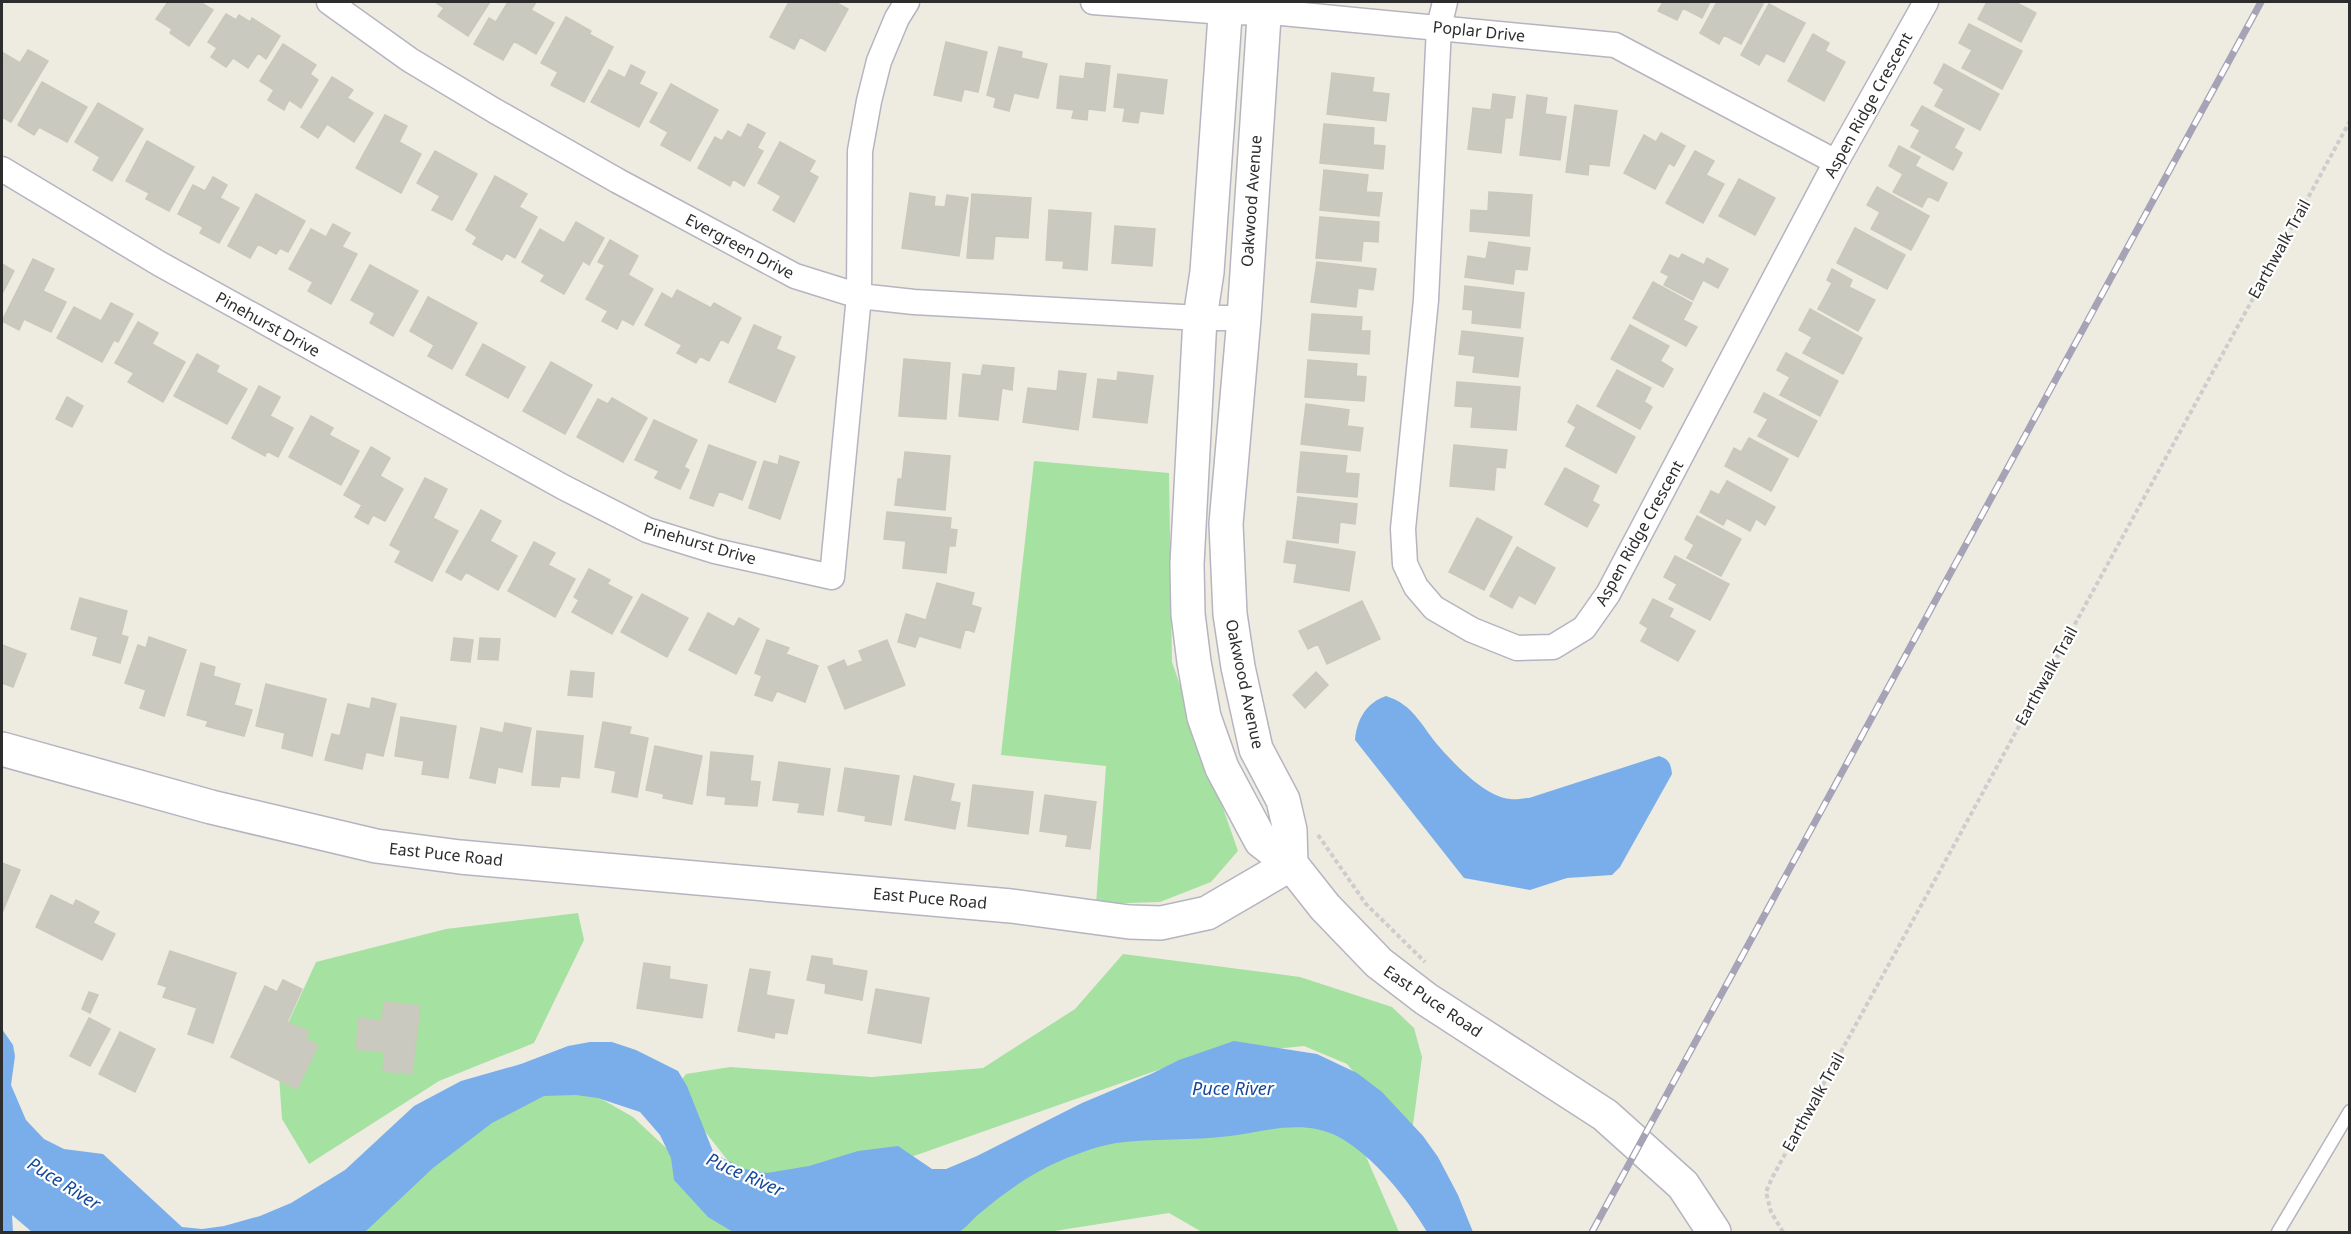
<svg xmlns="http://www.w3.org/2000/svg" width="2351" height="1234" font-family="'Noto Sans',sans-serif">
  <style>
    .green { fill: #a5e1a1 }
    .water { fill: #7aaeea }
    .building { fill: #cac9bf; stroke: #cac8ba; stroke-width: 1.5 }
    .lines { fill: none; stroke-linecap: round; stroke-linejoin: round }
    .lane-casing { stroke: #b5b4c0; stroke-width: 15 }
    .street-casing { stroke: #b5b4c0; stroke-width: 27 }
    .secondary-casing { stroke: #b5b4c0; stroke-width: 36 }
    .path { stroke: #cdcdcd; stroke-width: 4; stroke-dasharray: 4.5 3; stroke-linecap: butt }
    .lane { stroke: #fff; stroke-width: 12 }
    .street { stroke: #fff; stroke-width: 24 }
    .secondary { stroke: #fff; stroke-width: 33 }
    .rail-casing { stroke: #a6a3b7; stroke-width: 7 }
    .rail { stroke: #fff; stroke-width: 4.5; stroke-dasharray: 14; stroke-linecap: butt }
    .labels { text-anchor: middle; stroke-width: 4.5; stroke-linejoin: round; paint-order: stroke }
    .street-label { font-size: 16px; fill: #2d2d2d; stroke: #fff }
    .water-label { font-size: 18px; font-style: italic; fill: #14489b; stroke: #fff }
  </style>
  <rect width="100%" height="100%" fill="#eeece1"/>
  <path class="green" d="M1034,461L1169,473L1172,662L1238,851L1211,882L1160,902L1096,904L1106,766L1001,755Z
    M578,913L584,940L534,1043L439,1081L309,1164L282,1119L277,1047L316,962L446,929Z
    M1123,954L1300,977L1392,1007L1414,1028L1422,1057L1411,1140L1347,1064L1304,1046L1195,1057L894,1163L757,1180L729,1162L673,1091L686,1074L730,1067L872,1077L983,1068L1075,1009Z
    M538,1081L596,1096L633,1117L680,1161L779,1232H319Z
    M1350,1120L1399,1232H1202L1169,1213L1048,1232H839L1060,1147Z"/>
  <path class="water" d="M1386,696C1412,704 1420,723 1436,743C1452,762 1485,797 1510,799C1516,800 1523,798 1529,798L1659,756C1669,759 1671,764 1672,774L1620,867L1612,875L1567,878L1530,890L1464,878L1355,740C1357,719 1366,703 1386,696Z
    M2,1029L13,1045L15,1056L11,1085L26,1120L44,1139L64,1149L103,1154L182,1227L202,1229L224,1226L260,1216L291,1203L345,1170L414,1106L461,1081L521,1064L568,1046L590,1042H612L636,1050L678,1071L687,1086L714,1154L745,1169L767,1173L809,1166L858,1151L898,1146L932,1169H946L977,1156L1082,1103L1151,1074L1179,1060L1234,1041L1317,1054L1357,1073L1382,1092L1423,1136L1438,1157L1458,1195L1473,1232H1427C1407,1198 1373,1155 1337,1136C1303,1119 1266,1131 1230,1136C1192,1141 1153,1138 1116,1143C1094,1147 1070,1156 1051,1165C1026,1177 1000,1196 979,1214C972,1220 966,1228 959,1232H733L708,1217L674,1180L671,1158L660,1135L640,1112L598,1098L576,1095L544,1096L492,1123L433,1168L365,1232H32L12,1215L13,1232H2Z"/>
  <path class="building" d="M168,2H200L213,10L189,46L170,33L172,29L156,19Z
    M435,2H490L468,36L438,16L444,8Z
    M508,2H536L531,10L554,23L536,54L514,41L503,60L474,44L489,18L496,22Z
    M789,2H835L848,9L825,51L800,37L794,49L770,37Z
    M1663,2H1710L1702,18L1683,8L1677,20L1658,11Z
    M1717,2H1764L1741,44L1724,35L1719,44L1700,33Z
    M1987,2H2015L2036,13L2021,42L1978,19Z
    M1769,4L1805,23L1784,62L1766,53L1759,65L1741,55Z
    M226,14L236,20L239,15L250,22L252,18L280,36L266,59L258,53L248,68L233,58L226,67L211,57L217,48L208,42Z
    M566,17L591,31L589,34L613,47L584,102L551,85L558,72L541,63Z
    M1969,24L2022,51L2002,89L1962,68L1972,50L1959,43Z
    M1813,34L1829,43L1825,51L1845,62L1824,101L1788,81Z
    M946,42L987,52L978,92L964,89L961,101L934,95Z
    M283,44L316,65L310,74L318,80L301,108L289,100L284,110L268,100L274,90L260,81Z
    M999,47L1022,52L1021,58L1047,64L1038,98L1014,93L1009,111L994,107L996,98L987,95Z
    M28,50L48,61L11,122L2,117V52L20,63Z
    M1086,63L1110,66L1105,111L1088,109L1087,120L1072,118L1074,110L1057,108L1060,76L1084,79Z
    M1944,64L1999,94L1980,130L1935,106L1944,89L1934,83Z
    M631,65L645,72L639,84L657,93L639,127L591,102L609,70L625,78Z
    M1332,73L1374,78L1372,92L1389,94L1386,121L1327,114Z
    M1118,74L1167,80L1163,114L1140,111L1138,123L1123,121L1125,108L1114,107Z
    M332,77L353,90L347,98L373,113L354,142L327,124L318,138L301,127Z
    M42,82L87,107L67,142L39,127L34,135L18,125Z
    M671,84L718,110L690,161L661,145L668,132L650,122Z
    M1493,94L1515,97L1512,118H1505L1501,153L1468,149L1473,108L1491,110Z
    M1527,95L1547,98L1545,114L1566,117L1560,160L1520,155Z
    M98,103L143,129L112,181L93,170L100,157L75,142Z
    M1575,105L1617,111L1609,166L1589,164L1588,175L1566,172Z
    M1922,106L1964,129L1954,148L1962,153L1953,170L1911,147L1920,130L1911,125Z
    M385,115L407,126L399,142L421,154L401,193L356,168Z
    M748,124L765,133L757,148L763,151L744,186L733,179L730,186L698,168L715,137L722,141L728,131L741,138Z
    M1324,124L1374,128L1373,145L1385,146L1383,169L1320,163Z
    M1661,133L1685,146L1674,166L1669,163L1655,189L1624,173L1644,135L1656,142Z
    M147,141L194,167L169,211L146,199L149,193L126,181Z
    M780,142L815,161L809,172L818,177L794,222L773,210L781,196L758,183Z
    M1899,146L1920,157L1915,166L1947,183L1938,201L1928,196L1922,207L1893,192L1903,174L1889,166Z
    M435,151L477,174L452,220L432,210L440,196L417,183Z
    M1695,151L1714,161L1706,175L1724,184L1703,223L1666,203Z
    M1324,170L1368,175L1366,192L1382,193L1379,216L1320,210Z
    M495,176L527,194L519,207L537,217L515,258L506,253L502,260L473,244L477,237L466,230Z
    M213,177L227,185L220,198L239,208L219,243L200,233L203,227L178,214L193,185L205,191Z
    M1739,179L1775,198L1755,235L1719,216Z
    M1877,187L1929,216L1911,250L1871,229L1880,212L1867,205Z
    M1489,192L1532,195L1529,236L1470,231L1471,210L1488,211Z
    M910,193L935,197L934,206L945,207L947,195L968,198L959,256L902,248Z
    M256,194L305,221L288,252L280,248L276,254L258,244L250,258L228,246Z
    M972,194L1031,198L1028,238L995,236L993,259L967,258Z
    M1049,210L1091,213L1087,270L1063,268L1064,261L1046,260Z
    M1320,217L1379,222L1378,242L1363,241L1361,261L1316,258Z
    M576,222L604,238L589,265L583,261L564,294L541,281L545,275L522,262L540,229L564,243Z
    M333,224L350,233L342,247L357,254L331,304L308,291L313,282L289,269L311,229L326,237Z
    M1115,226L1155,229L1152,266L1112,263Z
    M1855,228L1905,255L1887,289L1837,263Z
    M610,240L638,256L628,275L653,289L633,325L622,319L617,329L602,321L608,311L586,299L605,265L598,262Z
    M1489,242L1530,248L1527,270L1515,269L1513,284L1465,277L1468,256L1486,259Z
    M1682,254L1704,265L1707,258L1728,269L1718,288L1703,280L1693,300L1664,285L1669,276L1661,272L1670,255L1679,259Z
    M33,259L54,269L43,291L66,302L51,332L24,319L19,330L2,321Z
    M1317,262L1376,269L1373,290L1358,288L1356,307L1311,302Z
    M2,264L14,271L2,294Z
    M370,265L418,291L393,336L370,323L375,313L351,300Z
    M1832,269L1852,280L1849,287L1875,300L1858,331L1818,309L1832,283L1827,280Z
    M1653,282L1692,303L1683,320L1697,327L1686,346L1633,318Z
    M1465,286L1524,293L1520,328L1472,323L1473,310L1463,309Z
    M677,290L711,308L714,303L741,318L728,343L721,339L709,361L700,356L696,363L677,353L682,345L645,325L662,293L672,299Z
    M428,297L477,323L452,369L428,356L434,345L410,331Z
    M111,303L133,314L118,342L114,340L102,362L57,338L74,307L101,321Z
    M1810,309L1862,338L1843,374L1803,353L1812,337L1799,330Z
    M1312,314L1362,317L1361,331H1370L1369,354L1309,350Z
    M138,322L158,333L152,344L185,362L163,402L128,382L134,373L115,363Z
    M754,325L781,337L776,349L795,357L775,402L729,382Z
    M1630,325L1669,346L1660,361L1673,369L1663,387L1611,359Z
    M1462,331L1523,338L1518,377L1473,372L1475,356L1459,354Z
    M483,344L525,367L508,398L466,375Z
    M1786,353L1838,381L1820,416L1780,395L1790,377L1777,370Z
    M197,354L219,366L216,372L247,389L227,424L174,396Z
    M904,359L950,363L946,419L899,416Z
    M1308,360L1357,364L1356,376L1366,377L1364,401L1305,397Z
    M551,362L592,385L565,434L523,411Z
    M983,365L1014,368L1012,390L1002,388L998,420L959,416L963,374L981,376Z
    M1617,370L1651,388L1644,402L1652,407L1640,429L1597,406Z
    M1059,371L1086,374L1078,430L1023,422L1028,388L1057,391Z
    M1118,372L1153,376L1147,423L1093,417L1098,379L1117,381Z
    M1457,382L1520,387L1516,430L1471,427L1473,407L1455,406Z
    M259,386L280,397L270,416L293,428L278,457L267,451L265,456L232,438Z
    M1764,393L1817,421L1798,457L1758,436L1768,419L1754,412Z
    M67,397L83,406L72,427L56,419Z
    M612,398L647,418L623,462L577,437L598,399L608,404Z
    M1306,404L1349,410L1347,426L1363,428L1360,451L1301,444Z
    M1577,405L1635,437L1616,473L1566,446L1576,427L1568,422Z
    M311,416L333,428L329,435L359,451L341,485L289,457Z
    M654,420L697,440L684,467L689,470L680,489L655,478L659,471L635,460Z
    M1749,438L1788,459L1771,491L1725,466L1734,448L1741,452Z
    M709,445L756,462L742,500L719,491L713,506L690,498Z
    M1454,445L1507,450L1505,468L1496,467L1494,490L1450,486Z
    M371,447L390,458L380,476L403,489L385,521L373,515L368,524L355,517L362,505L344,495Z
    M905,452L950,456L945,510L895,505L898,479H902Z
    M1301,452L1347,456L1345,473L1359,474L1357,497L1297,492Z
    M780,456L799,462L780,519L749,508L764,461L778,465Z
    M1565,468L1599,486L1592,501L1599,505L1587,527L1545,504Z
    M425,478L447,489L433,518L458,531L432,581L395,562L401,551L390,545Z
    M1727,481L1775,507L1765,525L1756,519L1750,531L1727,518L1723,525L1700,512L1711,491L1719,495Z
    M1298,497L1357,504L1355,524L1340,522L1338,543L1293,538Z
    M481,510L501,521L490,541L517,556L498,590L466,572L461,580L446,572Z
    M887,512L951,518L950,529L957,530L955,546H949L946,573L903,568L906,541L884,539Z
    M1697,516L1741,539L1721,576L1687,558L1694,545L1685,539Z
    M1477,518L1512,537L1484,590L1449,572Z
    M1287,541L1355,552L1349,591L1294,582L1297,564L1284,562Z
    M534,542L555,553L548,565L575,579L555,617L508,591Z
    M1517,547L1555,568L1535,604L1519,595L1512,608L1490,596Z
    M1675,556L1729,584L1710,620L1669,599L1677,584L1664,577Z
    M589,569L610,580L607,584L632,597L612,634L572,612L579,600L574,597Z
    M937,583L974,593L971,605L981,608L974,632L965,629L960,648L919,636L915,647L898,642L906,614L926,620Z
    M642,594L688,618L667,657L621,632Z
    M80,598L127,611L121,635L128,637L120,663L93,655L98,637L71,629Z
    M1653,599L1673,609L1669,617L1695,631L1678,661L1641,641L1648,628L1640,623Z
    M1362,601L1380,639L1327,664L1318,644L1308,649L1299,631Z
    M708,613L734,627L739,618L759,629L736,674L689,650Z
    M149,637L186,650L164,716L140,708L146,690L125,683L138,645L146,648Z
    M454,638L473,640L470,662L451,660Z
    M480,638L500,639L498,660L478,659Z
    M767,640L789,648L786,654L818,666L805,702L777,691L772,701L755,695L762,676L755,673Z
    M887,640L905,685L845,709L828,667L844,660L847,667L863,661L859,651Z
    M2,645L26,654L13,687L2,683Z
    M201,663L215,667L213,676L240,684L234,705L252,710L244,736L206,726L208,721L187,715Z
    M571,671L594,673L592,697L568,695Z
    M1316,672L1328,685L1305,708L1293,695Z
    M266,684L326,699L312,756L282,748L285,733L256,726Z
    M372,698L396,704L383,756L366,752L362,769L325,760L332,734L340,736L348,704L370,709Z
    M401,717L456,726L448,778L422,774L424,761L395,756Z
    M603,722L631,727L629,734L648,738L637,797L612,792L616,771L595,767Z
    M505,723L531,728L522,772L498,767L495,783L470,778L481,728L503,733Z
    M537,731L583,736L579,778L561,776L559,787L532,785Z
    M655,746L702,756L692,804L663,798L664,794L646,790Z
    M711,752L753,756L750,781L760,782L757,806L725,804L726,797L707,795Z
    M779,762L830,769L823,815L798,812L800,803L773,800Z
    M845,768L899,776L891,825L865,821L866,816L838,811Z
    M914,776L954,784L950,801L960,803L955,829L905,820Z
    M973,785L1033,792L1028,834L968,826Z
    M1045,795L1096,802L1090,849L1066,846L1068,835L1040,831Z
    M2,863L20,870L2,913Z
    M51,895L73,906L76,900L99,912L93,923L115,934L102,960L36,927Z
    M170,951L236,973L213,1043L188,1034L197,1008L163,997L167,987L158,984Z
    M812,956L832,959V965L867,971L862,1000L825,993L826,984L807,980Z
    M644,963L670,967L669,979L707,985L702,1018L637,1008Z
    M750,969L770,972L766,995L794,1000L787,1034L775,1032L774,1038L738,1031Z
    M283,980L302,989L287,1022L309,1032L306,1039L318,1045L297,1089L231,1057L265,986L277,992Z
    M876,989L929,998L921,1043L868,1033Z
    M89,992L98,995L90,1013L82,1009Z
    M384,1002L420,1006L412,1074L383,1071L385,1052L356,1049L359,1018L382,1021Z
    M89,1018L110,1029L90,1066L70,1056Z
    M120,1032L155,1049L135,1092L99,1074Z"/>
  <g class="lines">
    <defs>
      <path id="lane" d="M2278,1232L2350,1111"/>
      <path id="street" d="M329,2L410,60L495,111L618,181L795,276L859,296L914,302L1200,318H1244
        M1093,2L1224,12L1282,13L1615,45L1836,162
        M1445,2L1439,27L1426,300L1403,529L1405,564L1416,587L1434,608L1472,630L1517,648L1553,647L1584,628L1608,594L1836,162L1926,2
        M2,169L160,264L563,487L647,530L715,551L832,577L859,296L860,151L869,101L879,61L897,18L907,2"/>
      <path id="secondary" d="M1226,2L1207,272L1200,318L1187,564L1188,614L1194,662L1204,717L1222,768L1261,841L1291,864L1325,907L1379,963L1426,999L1605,1115L1683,1185L1714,1232
        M1265,2L1244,318L1226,524L1230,614L1238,667L1256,749L1283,800L1290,830L1291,864
        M2,749L211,807L376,846L460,857L1011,906L1129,922L1161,923L1207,913L1291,864"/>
    </defs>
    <use href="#lane" class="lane-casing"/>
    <use href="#street" class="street-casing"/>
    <use href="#secondary" class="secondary-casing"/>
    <path class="path" d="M1318,835L1366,904L1425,962
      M1783,1232L1771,1212L1766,1192L1772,1178L2350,121"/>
    <use href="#lane" class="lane"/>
    <use href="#street" class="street"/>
    <use href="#secondary" class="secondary"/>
    <defs>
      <path id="rail" d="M1592,1232L2261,2"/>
    </defs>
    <use href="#rail" class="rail-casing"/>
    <use href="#rail" class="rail"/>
  </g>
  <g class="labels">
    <g class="street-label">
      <text transform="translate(1479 31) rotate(6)" y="6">Poplar Drive</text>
      <text transform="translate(1868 105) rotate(-61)" y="6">Aspen Ridge Crescent</text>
      <text transform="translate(1251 201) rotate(-86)" y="6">Oakwood Avenue</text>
      <text transform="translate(740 246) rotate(28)" y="6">Evergreen Drive</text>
      <text transform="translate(2279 249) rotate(-61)" y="6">Earthwalk Trail</text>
      <text transform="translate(268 324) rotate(29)" y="6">Pinehurst Drive</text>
      <text transform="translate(1639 533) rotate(-61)" y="6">Aspen Ridge Crescent</text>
      <text transform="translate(700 543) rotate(16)" y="6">Pinehurst Drive</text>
      <text transform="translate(2046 676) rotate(-61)" y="6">Earthwalk Trail</text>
      <text transform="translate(1245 684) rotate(78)" y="6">Oakwood Avenue</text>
      <text transform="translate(446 854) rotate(6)" y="6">East Puce Road</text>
      <text transform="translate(930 898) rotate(5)" y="6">East Puce Road</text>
      <text transform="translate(1433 1001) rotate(34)" y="6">East Puce Road</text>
      <text transform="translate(1813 1102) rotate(-61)" y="6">Earthwalk Trail</text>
    </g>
    <g class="water-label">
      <text x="1233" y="1095">Puce River</text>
      <text transform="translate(745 1175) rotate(24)" y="6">Puce River</text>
      <text transform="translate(64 1184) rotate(32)" y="6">Puce River</text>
    </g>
  </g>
  <rect width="2351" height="1234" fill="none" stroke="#2d2d2d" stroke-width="6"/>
</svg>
